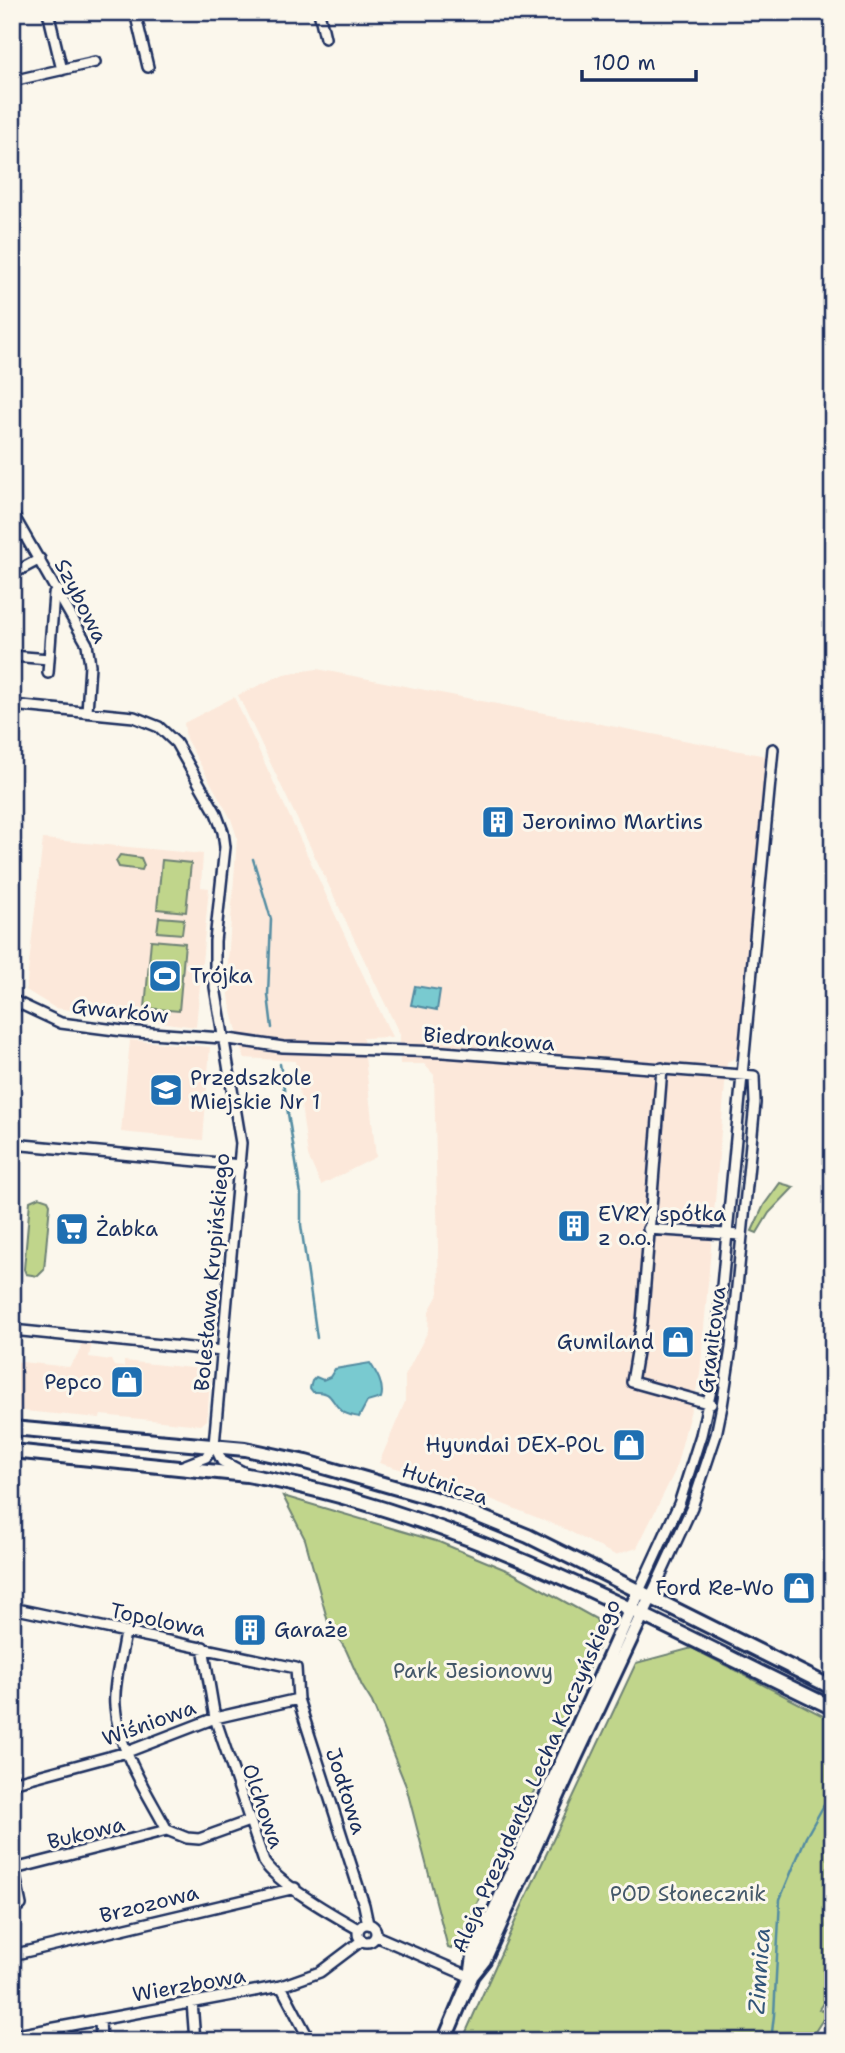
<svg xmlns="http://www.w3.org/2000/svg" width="845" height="2053" font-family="'Shantell Sans',sans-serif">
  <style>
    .built { fill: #fce8da }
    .green { fill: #c0d58b; stroke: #6e8274; stroke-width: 2 }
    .water { fill: #79cad0; stroke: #538ca2; stroke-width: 2 }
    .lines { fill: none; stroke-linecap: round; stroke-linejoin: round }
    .stream { stroke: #538ca2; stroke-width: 2.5 }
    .street-casing { stroke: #1b2f5e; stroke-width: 14 }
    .secondary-casing { stroke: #1b2f5e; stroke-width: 18 }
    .street { stroke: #fbf7ec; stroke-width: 9 }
    .secondary { stroke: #fbf7ec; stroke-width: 12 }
    .rail-casing { stroke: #1b2f5e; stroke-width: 5 }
    .rail { stroke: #fbf7ec; stroke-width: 2.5; stroke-dasharray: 8; stroke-linecap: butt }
    .labels { text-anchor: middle; stroke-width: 6; stroke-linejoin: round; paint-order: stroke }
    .street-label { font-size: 21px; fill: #1b2f5e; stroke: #fbf7ec }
    .poi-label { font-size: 21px; fill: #1b2f5e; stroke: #fbf7ec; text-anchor: start }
    .park-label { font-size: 21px; fill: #445869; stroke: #fbf7ec }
    .water-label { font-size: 23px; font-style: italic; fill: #32567a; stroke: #fbf7ec }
  </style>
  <rect width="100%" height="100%" fill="#fbf7ec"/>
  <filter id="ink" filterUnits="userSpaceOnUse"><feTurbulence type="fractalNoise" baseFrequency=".0143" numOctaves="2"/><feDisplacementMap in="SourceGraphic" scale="14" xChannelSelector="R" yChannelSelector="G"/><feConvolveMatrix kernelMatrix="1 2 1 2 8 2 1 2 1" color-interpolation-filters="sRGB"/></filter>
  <g filter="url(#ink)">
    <path class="built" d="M317,669L766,756L737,1057L727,1062L700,1375L675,1471L637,1548L615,1555L563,1528L458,1486L379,1463L405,1402V1376L428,1331L429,1311L439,1293L434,1075L424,1064H400V1035L238,695L284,674Z
      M234,697L392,1037L363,1038L376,1157L321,1185L308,1156L295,1061L244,1058L230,1004L227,975L237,837L231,819L186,739L184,723Z
      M43,839L203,854L201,887L209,888L196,1027L55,1008L26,990Z
      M130,1040L210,1047L203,1140L121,1132Z
      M81,1340L95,1342L91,1346L89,1357L111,1360L114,1366L124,1367V1361L211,1370L207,1420L201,1425L101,1415L100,1418L12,1410V1361L69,1367L80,1352Z"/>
    <path class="green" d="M120,855L141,858L144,865L142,870L119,867L116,861Z
      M162,860L191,863L186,912L157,909Z
      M159,917L184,919L182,934L157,932Z
      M151,940L185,943L179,1011L145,1008Z
      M780,1183L794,1187L769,1213L757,1233L752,1231L764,1205Z
      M39,1197L48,1200L50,1204L44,1270L38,1276L26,1274L24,1269L30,1201Z
      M283,1496L439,1542L511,1572L596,1619L602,1638L501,1865C477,1890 473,1925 451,1949L448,1948L406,1786L372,1702L362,1686L346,1650L328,1622L305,1539Z
      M692,1648L833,1721V1988L819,2009L827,2013L809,2041H462L522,1906L636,1663Z"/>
    <path class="water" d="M415,986L440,990L437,1010L411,1005Z
      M370,1363C376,1372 385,1386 381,1398L367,1402L359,1417C355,1416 346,1415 342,1411C329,1401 335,1391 313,1392L310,1388L312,1381L316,1377L323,1380L330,1377L335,1369Z"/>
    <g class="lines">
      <path class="stream" d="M253,859L271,919L268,995L272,1028
        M280,1064L301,1194V1225L317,1338
        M771,2041L774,2015L780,1899L806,1837L833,1789"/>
      <defs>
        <path id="street" d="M48,12L62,70
          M135,12L148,67
          M319,12L325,38
          M12,81L95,62
          M12,513L87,644L90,665L87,712
          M12,574L40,559
          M12,656L49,659
          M48,673L54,594L58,590
          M12,705L134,717L159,727L176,743L216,813L223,832L225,847L215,941V987L241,1143L214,1445L222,1461L243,1472
          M12,1000L61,1023L123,1031L222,1038L283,1047L443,1052L754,1076L755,1103L731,1348L722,1406L716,1435L692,1507L651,1596
          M662,1068L642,1322L632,1382L711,1404
          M12,1144L241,1165
          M648,1229L741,1235
          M12,1330L222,1351
          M183,1466L206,1457L214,1445
          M639,1591L679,1504L701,1435L713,1381L773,749
          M12,1608L296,1668L298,1699L364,1905L368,1924
          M125,1632C122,1655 113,1683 115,1706C118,1750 147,1792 167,1830L187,1838L199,1839L249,1821
          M203,1647L215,1718L264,1862C278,1884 335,1916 358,1929
          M12,1783L127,1752L215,1718L298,1699
          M12,1861L21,1905
          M14,1869L167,1830
          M358 1933a9 9 0 1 1 18 0a9 9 0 1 1-18 0Z
          M376,1936L471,1977
          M12,1955L295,1888
          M281,1986L310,2041
          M192,2002L195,2041
          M100,2020L101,2041
          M12,2036L281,1986L320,1972L361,1941"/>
        <path id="secondary" d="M12,1428L245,1449L306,1462L439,1500L528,1536L833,1688
          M12,1451L247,1475C457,1512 643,1617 833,1708
          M472,1975L484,1960L575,1758L651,1596
          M444,2041L471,1977L474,1956L639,1591"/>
      </defs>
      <use href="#street" class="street-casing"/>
      <use href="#secondary" class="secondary-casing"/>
      <use href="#street" class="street"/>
      <use href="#secondary" class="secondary"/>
      <defs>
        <path id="rail" d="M824,2041L833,2028"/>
      </defs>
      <use href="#rail" class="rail-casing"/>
      <use href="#rail" class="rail"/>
    </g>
  </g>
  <defs>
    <symbol id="building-square" viewBox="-11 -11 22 22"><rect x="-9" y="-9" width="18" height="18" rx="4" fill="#1f6fb2" stroke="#fbf7ec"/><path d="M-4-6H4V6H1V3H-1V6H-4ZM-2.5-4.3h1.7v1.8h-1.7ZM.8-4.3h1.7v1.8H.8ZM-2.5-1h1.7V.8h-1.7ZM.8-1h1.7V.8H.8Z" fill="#fff"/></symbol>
    <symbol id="stadium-square" viewBox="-11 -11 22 22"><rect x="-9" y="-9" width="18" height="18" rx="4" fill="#1f6fb2" stroke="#fbf7ec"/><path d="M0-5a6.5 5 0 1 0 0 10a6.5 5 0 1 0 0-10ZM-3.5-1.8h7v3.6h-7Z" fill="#fff"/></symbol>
    <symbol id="school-square" viewBox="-11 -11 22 22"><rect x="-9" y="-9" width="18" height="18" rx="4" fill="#1f6fb2" stroke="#fbf7ec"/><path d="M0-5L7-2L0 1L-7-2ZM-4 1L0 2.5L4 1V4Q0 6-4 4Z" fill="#fff"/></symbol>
    <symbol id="supermarket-square" viewBox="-11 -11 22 22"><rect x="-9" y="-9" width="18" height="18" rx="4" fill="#1f6fb2" stroke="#fbf7ec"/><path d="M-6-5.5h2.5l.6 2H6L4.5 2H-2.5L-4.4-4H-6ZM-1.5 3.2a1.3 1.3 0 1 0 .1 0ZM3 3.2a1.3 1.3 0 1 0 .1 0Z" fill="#fff"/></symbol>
    <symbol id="shop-square" viewBox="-11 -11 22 22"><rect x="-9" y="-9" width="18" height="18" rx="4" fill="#1f6fb2" stroke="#fbf7ec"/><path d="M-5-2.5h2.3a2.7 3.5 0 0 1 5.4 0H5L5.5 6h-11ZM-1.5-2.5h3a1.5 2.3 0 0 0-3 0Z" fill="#fff"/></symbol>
  </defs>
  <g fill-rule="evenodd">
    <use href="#building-square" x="479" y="803" width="38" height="38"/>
    <use href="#stadium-square" x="146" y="957" width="38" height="38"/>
    <use href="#school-square" x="147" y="1071" width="38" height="38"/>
    <use href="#building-square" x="555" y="1207" width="38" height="38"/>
    <use href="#supermarket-square" x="53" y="1210" width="38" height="38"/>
    <use href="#shop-square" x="659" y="1323" width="38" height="38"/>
    <use href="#shop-square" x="108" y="1363" width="38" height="38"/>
    <use href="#shop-square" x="610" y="1426" width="38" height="38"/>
    <use href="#shop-square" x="780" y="1569" width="38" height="38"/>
    <use href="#building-square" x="231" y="1611" width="38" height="38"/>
  </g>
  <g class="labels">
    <g class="street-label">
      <text transform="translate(81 601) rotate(63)" y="7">Szybowa</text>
      <text transform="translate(120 1011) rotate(6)" y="7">Gwarków</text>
      <text transform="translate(489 1039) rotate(4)" y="7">Biedronkowa</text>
      <text transform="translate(212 1272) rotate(-85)" y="7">Bolesława Krupińskiego</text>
      <text transform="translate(712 1340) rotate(-83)" y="7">Granitowa</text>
      <text transform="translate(445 1484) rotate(19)" y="7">Hutnicza</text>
      <text transform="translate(158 1620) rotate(12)" y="7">Topolowa</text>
      <text transform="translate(149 1723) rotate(-20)" y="7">Wiśniowa</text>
      <text transform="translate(536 1776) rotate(-66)" y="7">Aleja Prezydenta Lecha Kaczyńskiego</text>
      <text transform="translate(346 1791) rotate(72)" y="7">Jodłowa</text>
      <text transform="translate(263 1806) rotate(71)" y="7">Olchowa</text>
      <text transform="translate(86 1833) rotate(-14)" y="7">Bukowa</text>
      <text transform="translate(149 1904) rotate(-14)" y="7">Brzozowa</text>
      <text transform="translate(189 1985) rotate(-10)" y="7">Wierzbowa</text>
    </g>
    <g class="poi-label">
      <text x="522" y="829">Jeronimo Martins</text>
      <text x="190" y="983">Trójka</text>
      <text x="190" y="1085">Przedszkole<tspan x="190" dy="24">Miejskie Nr 1</tspan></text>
      <text x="598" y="1221">EVRY spółka<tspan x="598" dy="24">z o.o.</tspan></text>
      <text x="96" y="1236">Żabka</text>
      <text x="654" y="1349" text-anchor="end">Gumiland</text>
      <text x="102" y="1389" text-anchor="end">Pepco</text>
      <text x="604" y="1452" text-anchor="end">Hyundai DEX-POL</text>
      <text x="774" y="1595" text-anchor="end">Ford Re-Wo</text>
      <text x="274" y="1637">Garaże</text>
    </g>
    <g class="park-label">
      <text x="473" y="1678">Park Jesionowy</text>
      <text x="688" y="1901">POD Słonecznik</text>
    </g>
    <g class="water-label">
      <text transform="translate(759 1971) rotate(-86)" y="8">Zimnica</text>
    </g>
  </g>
  <rect width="845" height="2053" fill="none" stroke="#fbf7ec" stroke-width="42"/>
  <rect x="21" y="21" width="803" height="2011" fill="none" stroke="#1b2f5e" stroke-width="2.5" filter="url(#ink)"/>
  <path d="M582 70v10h114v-10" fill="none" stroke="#1b2f5e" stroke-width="3.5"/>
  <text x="593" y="70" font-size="21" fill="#1b2f5e" stroke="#fbf7ec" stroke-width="5" paint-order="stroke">100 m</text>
</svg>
